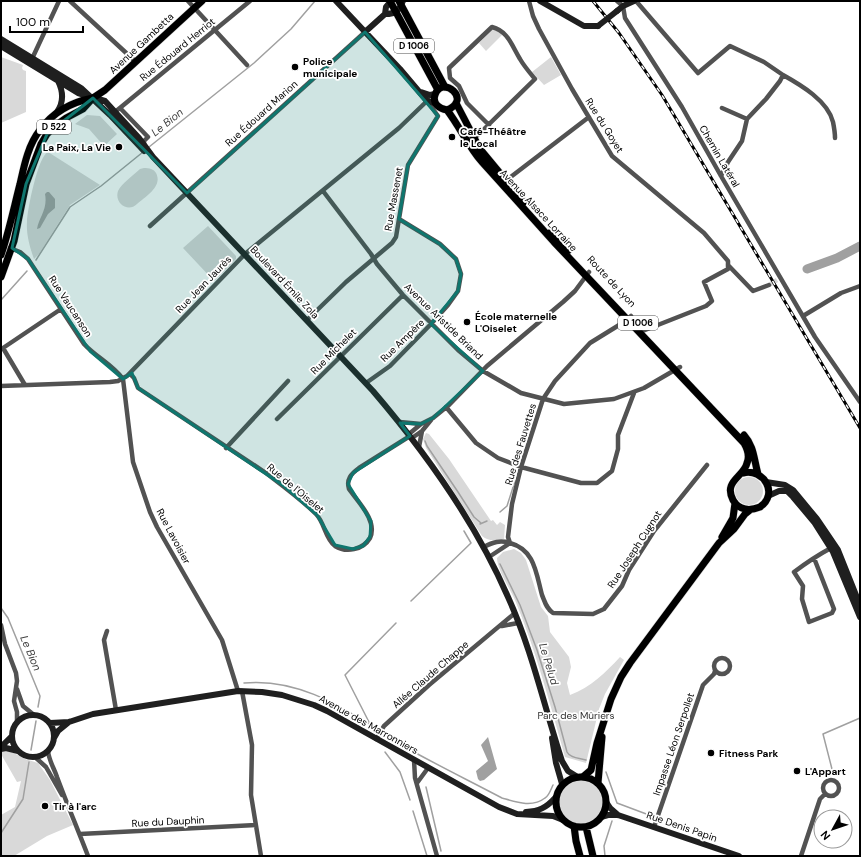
<svg xmlns="http://www.w3.org/2000/svg" width="861" height="857" font-family="'DM Sans',sans-serif">
  <style>
    .green { fill: #d9d9d9 }
    .water { fill: #a0a0a0 }
    .lines { fill: none; stroke-linecap: round; stroke-linejoin: round }
    .stream { stroke: #a0a0a0; stroke-width: 1.5 }
    .river { stroke: #a0a0a0; stroke-width: 9 }
    .street-tunnel { stroke: #d9d9d9; stroke-width: 4.5; stroke-dasharray: 4.5 2; stroke-linecap: butt }
    .primary-casing { stroke: #dbdbdb; stroke-width: 8 }
    .street { stroke: #525252; stroke-width: 4.5 }
    .secondary { stroke: #1f1f1f; stroke-width: 6 }
    .primary { stroke: #000; stroke-width: 7 }
    .rail-casing { stroke: #000; stroke-width: 3 }
    .rail { stroke: #fff; stroke-width: 1.5; stroke-dasharray: 4.5; stroke-linecap: butt }
    .secondary-bridge { stroke: #1f1f1f; stroke-width: 6 }
    .marked { fill: #0f766e; fill-opacity: 0.2; stroke: #0f766e; stroke-width: 3; stroke-linejoin: round }
    .poi-dot { fill: #000; stroke: #fff; stroke-width: 1.5 }
    .labels { text-anchor: middle; stroke-width: 3.5; stroke-linejoin: round; paint-order: stroke }
    .shield { fill: #fff; stroke: #4c4c4c; stroke-width: 1 }
    .shield-label { font-size: 9px; font-weight: bold; fill: #000 }
    .street-label { font-size: 10px; fill: #000; stroke: #fff }
    .poi-label { font-size: 10px; font-weight: bold; fill: #000; stroke: #fff; text-anchor: start }
    .park-label { font-size: 10px; fill: #303030; stroke: #fff }
    .water-label { font-size: 11px; font-style: italic; fill: #414141; stroke: #fff }
  </style>
  <rect width="100%" height="100%" fill="#fff"/>
  <path class="green" d="M494,28L502,35L486,51L479,43Z
    M1,57L23,65L22,68L23,70L26,71V112L1,123Z
    M551,57L561,75L544,85L532,72Z
    M87,115L100,116L117,134L104,146L89,129L75,124Z
    M48,152L100,185L70,205L39,254L34,259C30,248 26,234 27,222C27,211 38,156 48,152Z
    M144,168C149,168 154,169 156,173C163,186 146,196 137,204C128,213 114,203 118,191C121,184 135,174 140,169Z
    M208,226L236,256V259L214,281L183,248Z
    M426,433L429,434L449,459L491,521L493,520L497,525L500,522L505,525L504,539C496,540 489,542 482,536L426,448L423,439Z
    M735 491a14 14 0 1 1 28 0a14 14 0 1 1-28 0Z
    M514,549L521,553L526,560L541,607L548,616L550,632L569,657L571,667L567,683L570,695C591,687 605,673 620,657L624,660L605,694L599,709L586,763L565,757C550,704 536,651 515,600C510,589 497,569 497,558L503,552Z
    M4,750L14,753L25,759L38,763L50,780L73,825L47,836L14,856H1V815L15,807L21,781L17,782L1,754V751Z
    M559 802a22 22 0 1 1 44 0a22 22 0 1 1-44 0Z"/>
  <path class="water" d="M47,192H49L55,199V208L48,214L40,228L37,229C39,217 48,209 45,194Z
    M488,737L497,769L484,780L480,781L478,779L476,771L488,761L481,745Z"/>
  <g class="lines">
    <path class="stream" d="M149,147L254,63L291,29L315,1
      M36,260L70,207L101,186L143,152
      M1,300L27,271
      M425,441L427,446L458,492L474,517L481,523
      M500,512L507,506L515,481
      M480,524L487,521
      M500,564L520,605L537,650L555,707L567,752C570,758 579,758 586,760
      M411,601L471,543L464,531
      M1,608L8,618L40,696L38,707
      M244,683C294,678 336,703 377,729C383,732 388,737 394,741C429,761 466,779 502,798C516,802 532,808 545,798C549,796 551,789 553,785
      M371,726L345,675L396,623
      M31,750L36,721
      M385,752L400,772L410,800
      M606,772L617,803L649,815
      M833,773L823,734L860,718
      M426,787L441,851
      M413,811L427,856
      M1,833L23,799L29,762
      M605,856L604,846L612,821"/>
    <path class="river" d="M807,269L837,258L860,246"/>
    <path class="street-tunnel" d="M769,285L777,280"/>
    <defs>
      <path id="primary" d="M390,1L438,90
        M399,1L445,87
        M456,103L480,149L524,202
        M447,110C473,100 442,74 435,95C432,104 440,109 447,110C460,127 468,146 482,162L554,242L744,443C748,450 750,456 747,463C744,477 723,481 733,500C735,504 740,508 745,509C750,510 755,509 760,507C779,494 764,468 743,473
        M551,232L569,250
        M1,255C9,232 14,207 20,184C24,166 28,145 40,130C53,112 72,102 93,98
        M1,277L14,241L26,184L41,144L47,134L56,125L66,118L83,109L93,98L105,90L202,1
        M744,435C754,446 754,460 758,474
        M722,537L733,518L735,503
        M584,776L591,770L597,743L611,699L621,677L630,663L719,543L734,529L745,514L750,510
        M556 802a25 25 0 1 1 50 0a25 25 0 1 1-50 0Z
        M598,783L602,737
        M574,826L576,841L580,856
        M586,827L593,856"/>
    </defs>
    <use href="#primary" class="primary-casing"/>
    <path class="street" d="M70,1L136,62
      M188,1L247,65
      M529,1L533,16L539,29L572,89L612,156L704,233L728,261V269L704,282L712,301L706,306L640,332
      M617,1L623,6L625,18L682,107L721,176L815,337L860,402
      M636,1L698,73L730,46L764,62L783,75L780,81L766,99L747,119L742,141L728,162L721,176
      M31,61L59,1
      M783,75C801,85 828,101 833,122C834,127 835,133 835,138
      M120,108L148,137L144,141V144
      M722,108L747,119
      M115,112L250,1
      M465,134L471,138H474L478,135L535,79C530,73 524,66 520,59C512,46 508,31 492,27L449,68L450,78L459,86L467,103L489,125
      M504,179H508L589,117
      M323,191L371,254L377,264L403,295L458,350L483,371L521,393L564,404L614,399L644,388L680,367
      M150,226L365,32
      M10,248L20,252L28,259L84,344C96,357 113,365 123,379
      M728,265L753,291L769,285
      M803,316L841,293L860,286
      M307,320L346,282L392,243L396,237L408,165L438,116L427,101
      M130,374L134,378L138,388L266,473C283,486 301,499 316,514C325,523 325,539 335,546C346,553 363,550 370,538C378,521 358,502 349,489C346,479 351,474 359,468L410,436
      M123,379L133,462L150,512L157,527L222,640L238,691
      M366,383L390,366L431,324L448,305L458,291L461,274L456,259L440,244L399,219
      M25,385L3,348L61,309
      M1,386L110,382L118,381L127,376L245,254L399,128L427,101L428,98
      M446,407L476,443L498,458L521,467L581,483H597L612,471L618,449V435L634,393
      M277,419L403,295
      M400,422L421,424
      M409,434L421,424L433,418L449,405L487,366L563,302L575,291L589,272
      M412,438L422,431L431,420
      M419,447L422,431
      M226,448L288,381
      M510,543L508,537L512,504L521,467L543,399L555,381L590,343L624,322L631,316
      M484,547C493,542 500,540 510,543C535,550 536,573 542,595C545,602 546,608 553,613L593,614L604,609L622,586L629,570L654,531L707,465
      M489,557L510,543
      M814,558L834,609L832,613L809,622L802,599L803,586L794,572C806,563 818,555 831,548
      M1,625L5,644L16,673L17,681L14,701L17,712V722
      M502,626L518,623
      M107,631L104,640L116,710
      M714 666a8 8 0 1 1 16 0a8 8 0 1 1-16 0Z
      M17,689L23,706L34,715
      M242,691L252,745L251,795L261,856
      M376,739L384,726L429,685L515,613
      M48,751C49,761 54,768 57,777C67,804 78,830 88,856
      M35,757L46,767L62,795
      M414,760L415,778L437,856
      M823 788a8 8 0 1 1 16 0a8 8 0 1 1-16 0Z
      M417,783L428,768
      M654,827L703,685L714,674L715,671
      M80,834L256,825
      M801,856L820,799L825,794"/>
    <path class="secondary" d="M336,1L400,69L427,101L435,103
      M540,1L584,26H598
      M617,11L623,6L634,1
      M385,14C396,14 399,11 403,1
      M365,32L385,14L386,7L391,1
      M1,39L81,88L110,115L144,151
      M1,46L78,93L105,101L139,138L153,157L373,391C426,453 475,521 508,597C532,650 544,706 562,761L568,771L576,776
      M421,92L430,95L435,94
      M57,112C64,102 63,91 58,81
      M766,482L785,485L793,490L817,519L838,550L860,605
      M768,496L779,491H787L793,497L814,522L833,552L860,617
      M12 736a21 21 0 1 1 42 0a21 21 0 1 1-42 0Z
      M50,723L69,722L93,714L238,691L262,692L282,695L314,705L327,711L499,807L517,814L553,816L563,820
      M54,738L58,731L69,722
      M552,738L556,763L562,784
      M1,747L12,736
      M1,749L6,748L18,751
      M606,802L610,808L618,815
      M526,812C539,811 546,808 555,798
      M601,817L608,815H618L739,856"/>
    <use href="#primary" class="primary"/>
    <defs>
      <path id="rail" d="M593,1L619,33L662,95L860,428"/>
    </defs>
    <use href="#rail" class="rail-casing"/>
    <use href="#rail" class="rail"/>
    <path class="secondary-bridge" d="M598,26L617,11"/>
  </g>
  <path class="marked" d="M365,32L438,116L408,165L399,219L440,244L456,259L461,274L458,291L431,324L483,371L433,418L421,424L400,423L410,436L353,473L348,484L371,521L370,537L363,546L353,549L335,545L317,515L284,486L138,388L132,373L123,379L90,351L28,259L12,248L26,184L47,134L93,98L187,193Z"/>
  <g class="poi-dot">
    <circle cx="295" cy="67" r="4"/>
    <circle cx="452" cy="137" r="4"/>
    <circle cx="119" cy="147" r="4"/>
    <circle cx="467" cy="322" r="4"/>
    <circle cx="711" cy="753" r="4"/>
    <circle cx="797" cy="771" r="4"/>
    <circle cx="45" cy="806" r="4"/>
  </g>
  <g class="labels">
    <g class="shield">
      <rect x="394" y="39" width="40" height="14" rx="3"/>
      <rect x="37" y="120" width="34" height="14" rx="3"/>
      <rect x="618" y="316" width="40" height="14" rx="3"/>
    </g>
    <g class="shield-label">
      <text x="414" y="49">D 1006</text>
      <text x="54" y="130">D 522</text>
      <text x="638" y="326">D 1006</text>
    </g>
    <g class="street-label">
      <text transform="translate(141 43) rotate(-43)" y="4">Avenue Gambetta</text>
      <text transform="translate(177 49) rotate(-39)" y="4">Rue Édouard Herriot</text>
      <text transform="translate(261 113) rotate(-42)" y="4">Rue Édouard Marion</text>
      <text transform="translate(605 125) rotate(58)" y="4">Rue du Goyet</text>
      <text transform="translate(720 156) rotate(60)" y="4">Chemin Latéral</text>
      <text transform="translate(393 199) rotate(-80)" y="4">Rue Massenet</text>
      <text transform="translate(539 210) rotate(47)" y="4">Avenue Alsace Lorraine</text>
      <text transform="translate(612 281) rotate(47)" y="4">Route de Lyon</text>
      <text transform="translate(285 282) rotate(47)" y="4">Boulevard Émile Zola</text>
      <text transform="translate(203 284) rotate(-46)" y="4">Rue Jean Jaurès</text>
      <text transform="translate(71 306) rotate(57)" y="4">Rue Vaucanson</text>
      <text transform="translate(444 321) rotate(44)" y="4">Avenue Aristide Briand</text>
      <text transform="translate(402 340) rotate(-44)" y="4">Rue Ampère</text>
      <text transform="translate(333 351) rotate(-45)" y="4">Rue Michelet</text>
      <text transform="translate(520 444) rotate(-73)" y="4">Rue des Fauvettes</text>
      <text transform="translate(296 488) rotate(40)" y="4">Rue de l'Oiselet</text>
      <text transform="translate(174 536) rotate(62)" y="4">Rue Lavoisier</text>
      <text transform="translate(634 549) rotate(-57)" y="4">Rue Joseph Cugnot</text>
      <text transform="translate(430 674) rotate(-41)" y="4">Allée Claude Chappe</text>
      <text transform="translate(369 724) rotate(29)" y="4">Avenue des Marronniers</text>
      <text transform="translate(673 744) rotate(-71)" y="4">Impasse Léon Serpollet</text>
      <text transform="translate(168 821) rotate(-3)" y="4">Rue du Dauphin</text>
      <text transform="translate(682 826) rotate(19)" y="4">Rue Denis Papin</text>
    </g>
    <g class="poi-label">
      <text x="303" y="65">Police<tspan x="303" dy="12">municipale</tspan></text>
      <text x="460" y="135">Café-Théâtre<tspan x="460" dy="12">le Local</tspan></text>
      <text x="111" y="151" text-anchor="end">La Paix, La Vie</text>
      <text x="475" y="320">École maternelle<tspan x="475" dy="12">L'Oiselet</tspan></text>
      <text x="719" y="757">Fitness Park</text>
      <text x="805" y="775">L'Appart</text>
      <text x="53" y="810">Tir à l'arc</text>
    </g>
    <g class="park-label">
      <text x="576" y="719">Parc des Mûriers</text>
    </g>
    <g class="water-label">
      <text transform="translate(167 122) rotate(-39)" y="4">Le Bion</text>
      <text transform="translate(31 653) rotate(67)" y="4">Le Bion</text>
      <text transform="translate(549 664) rotate(73)" y="4">Le Pelud</text>
    </g>
  </g>
  <rect width="861" height="857" fill="none" stroke="#000000" stroke-width="4"/>
  <g transform="translate(833 829) rotate(230)"><circle r="19" fill="#ffffff" stroke="#999999"/>
  <path d="M0-3L7 15L0 10L-7 15Z" fill="#000000"/>
  <text y="-6" font-size="11" font-weight="bold" text-anchor="middle" fill="#000000">N</text>
  </g>
  <path d="M10 26v6h73v-6" fill="none" stroke="#000000" stroke-width="2"/>
  <text x="16" y="26" font-size="12" fill="#000000" stroke="#ffffff" stroke-width="3" paint-order="stroke">100 m</text>
</svg>
